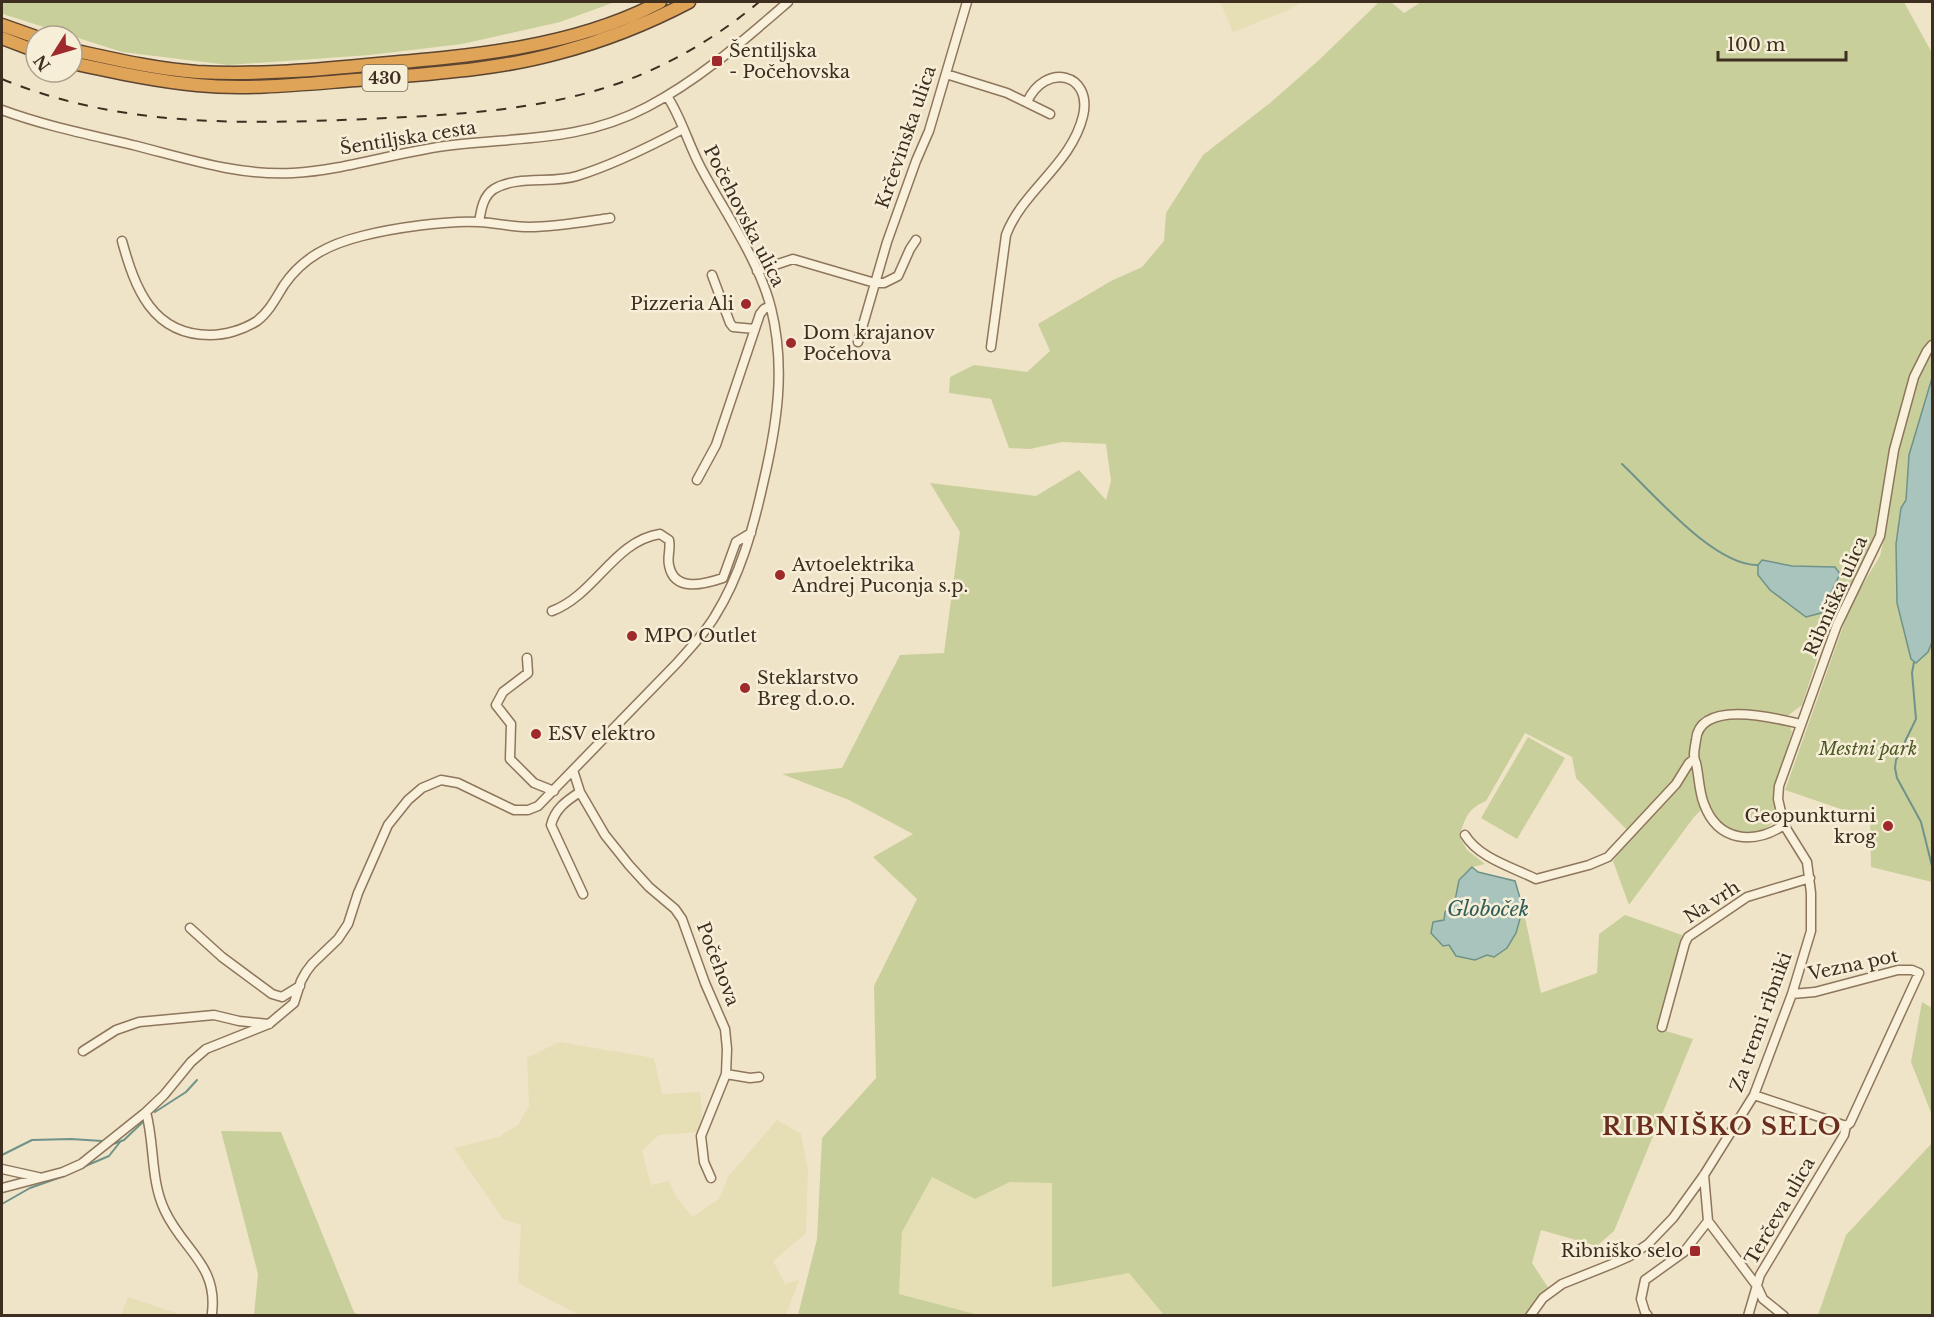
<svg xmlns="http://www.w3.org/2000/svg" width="1934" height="1317" font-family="'Libre Baskerville',serif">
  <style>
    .farmland { fill: #e6deb5 }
    .green { fill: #c9cf9b; fill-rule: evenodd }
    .water { fill: #a9c4bc; stroke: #6f938a; stroke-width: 1.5 }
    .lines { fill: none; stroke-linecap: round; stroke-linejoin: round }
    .stream { stroke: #6f938a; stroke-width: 2 }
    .minor-casing { stroke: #8d765c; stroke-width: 11 }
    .highway-casing { stroke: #5b4430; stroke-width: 15 }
    .minor { stroke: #faf1dc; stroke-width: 8 }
    .highway { stroke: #e0a458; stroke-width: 12 }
    .rail { stroke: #3d2e20; stroke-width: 2; stroke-dasharray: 10 10; stroke-linecap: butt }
    .poi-dot { fill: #9e2a2b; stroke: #f7eed8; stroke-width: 2 }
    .labels { text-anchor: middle; stroke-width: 5; stroke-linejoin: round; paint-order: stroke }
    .shield { fill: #f7eed8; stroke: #756857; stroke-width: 1.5 }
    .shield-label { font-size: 16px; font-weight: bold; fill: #3d2e20 }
    .poi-label { font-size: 18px; fill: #3d2e20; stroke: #f7eed8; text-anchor: start }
    .street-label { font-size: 18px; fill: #3d2e20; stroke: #f7eed8 }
    .park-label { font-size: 18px; font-style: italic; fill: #4d5a26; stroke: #f7eed8 }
    .water-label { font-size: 20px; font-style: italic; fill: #2f5d5a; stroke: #f7eed8 }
    .district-label { font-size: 24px; font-weight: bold; letter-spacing: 1.5px; fill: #6b2e1e; stroke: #f7eed8 }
  </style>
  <rect width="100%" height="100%" fill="#f0e4c8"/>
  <path class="farmland" d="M1220,2H1302L1286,11L1233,32Z
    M559,1042L654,1058L662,1094L700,1092L702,1111L699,1132L659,1135L642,1151L651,1185L669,1181L676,1197L692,1217L719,1199L728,1177L777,1120L801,1134L808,1171L806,1233L773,1261L785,1284L799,1280L786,1315H579L518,1283L521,1225L503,1219L454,1148L499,1137L518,1125L529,1106L527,1058Z
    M932,1177L975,1199L1010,1182L1053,1183L1052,1286L1130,1273L1164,1315H979L899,1294L902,1232Z
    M128,1297L182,1315H121Z"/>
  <path class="green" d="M2,2H615L560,22L462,44L370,55L228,65L122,52L3,14Z
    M1379,2H1391L1404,13L1421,2H1904L1932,53V338L1924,347L1909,376L1887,459L1878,536L1824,637L1802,705L1786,717L1792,732L1773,795L1777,820C1747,845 1727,834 1706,805L1694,817L1629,905L1613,861L1632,835L1576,778L1572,757L1525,733L1486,801C1467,809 1466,818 1459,836L1467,850L1485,864L1472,867L1459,880L1449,945L1475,960L1487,955L1516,933L1523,908L1541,993L1597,973L1599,934L1625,915L1682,935L1659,1029L1693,1039L1614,1231L1597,1246L1541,1230L1532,1263L1549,1289L1528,1309L1534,1315H1164L1129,1273L1052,1287V1183L1010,1182L975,1199L932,1177L902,1232L899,1294L979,1315H798L817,1239L822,1138L876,1078L874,986L917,899L873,857L913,834L849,800L782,774L842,768L900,655L944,653L960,532L930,483L1036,496L1079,470L1106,500L1111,481L1106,444L1062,442L1030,449L1009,448L991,399L949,393L950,377L974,365L1027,372L1050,351L1038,324L1111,281L1142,267L1164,241L1166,213L1203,155L1270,103L1319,60ZM1762,560L1792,566L1835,567L1840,574L1821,613Z
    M1932,353V882L1871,867L1870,819L1785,790L1851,604L1880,556L1888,521L1893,469L1921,372Z
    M1528,737L1565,758L1517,839L1481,818Z
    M1922,1002L1932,1008V1115L1911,1062Z
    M221,1131L281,1132L354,1312L359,1315H254L258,1274Z
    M1932,1143V1315H1818L1846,1235Z"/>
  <path class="water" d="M1932,378V642L1928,652L1916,663L1911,659L1897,603L1896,544L1901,508L1906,500L1909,455Z
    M1762,560L1792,566L1835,567L1840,574L1821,613L1806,617L1770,590L1758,575V565Z
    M1472,867L1478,872L1515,881L1523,908L1516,933L1507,948L1494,957L1487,955L1475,960L1456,956L1449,945L1443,946L1431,933L1433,922L1444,920L1445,912L1454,906L1459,880Z"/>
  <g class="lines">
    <path class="stream" d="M1622,464C1653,493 1714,566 1758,565
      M1914,662L1912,673L1916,719L1896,760L1895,768L1897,778L1921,822L1932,866
      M155,1112L186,1092L197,1080
      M113,1144L124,1140L146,1119
      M2,1155L32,1140L71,1139L102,1141
      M83,1167L109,1156L120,1142
      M2,1204L30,1188L64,1176"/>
    <defs>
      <path id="minor" d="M946,74L1007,93L1050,114
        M2,110C45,126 91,135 137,146C188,159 239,176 293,173C347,170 399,151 453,145C522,137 583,141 647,107C699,80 744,40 788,2
        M479,222C481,210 483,196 494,189C518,175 551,184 577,176C613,165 649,147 683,129
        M122,241C135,288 152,335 210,335C225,335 243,330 257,321C269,312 276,298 284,285C303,257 330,244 362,236C393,228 449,220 479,222C496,223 512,227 529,227C556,227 583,222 610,218
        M757,271L793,259L875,283H884L898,276L910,249L916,240
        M712,275L730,323L733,327L755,329
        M858,342L887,242L916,161L929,131L967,2
        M991,347L1006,235C1023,190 1071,165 1083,116C1093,73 1045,62 1027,102
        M697,480L716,445L760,314L764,309L770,306
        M552,611C595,595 614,541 660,534L669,540C671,549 667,557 669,565C674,593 705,584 723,578L736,542L751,533
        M527,658L528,673L503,692L496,705L511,724L510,759L534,783L554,791
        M573,770L580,792L605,835L629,865L649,887L675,909L682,919L705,983L725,1029L727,1049L726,1074L701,1136L704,1162L711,1178
        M580,792C566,801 555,809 551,825L583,894
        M1784,825C1754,845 1718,842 1704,804C1699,792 1699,776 1696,763C1692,756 1695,748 1696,740C1700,699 1775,718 1801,724
        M1465,835C1479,858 1512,867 1536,879L1589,865L1608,857L1676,784L1689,763L1694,759
        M190,928L222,957L272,994L282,997L300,986
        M1662,1027L1685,943L1688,937L1747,897L1810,878
        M83,1051L116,1030L139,1022L214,1015L239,1021L269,1024
        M726,1074L750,1078L759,1077
        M1754,1095L1846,1126
        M146,1112C155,1145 150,1180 165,1211C183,1250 218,1265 212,1313
        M2,1169L38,1177
        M1704,1175L1708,1221L1757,1286L1763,1299L1784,1316
        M2,1188L63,1172L81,1164L146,1112L164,1095L191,1062L206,1049L269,1024L294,1003L301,981L306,972L312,964L338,939L348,924L358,893L388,825L408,800L422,788L441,780L458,783L514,810H528L538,806L678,662C691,647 705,633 715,616C740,576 753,529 763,484C777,425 786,368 771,308C759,260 723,210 700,166C688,143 681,117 667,96
        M1530,1316L1543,1298L1562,1284L1612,1264L1630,1256L1648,1244L1673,1218L1704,1175L1754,1095L1792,994L1811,931V893L1807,862L1784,825L1778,799L1779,786L1837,625L1880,536L1894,450L1914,377L1927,351L1932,345
        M1648,1316L1645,1312L1641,1299L1645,1280L1684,1252L1708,1221
        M1748,1316L1760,1275L1844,1135L1846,1126L1850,1123L1919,973L1912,970H1898L1815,992L1792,994"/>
      <path id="highway" d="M2,25L36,37
        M2,38L36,51
        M72,50C113,59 155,69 197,72C258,75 318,70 378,64C473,56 575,47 660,2
        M72,63C114,72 154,81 197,85C249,90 303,84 356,80C423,74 493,71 558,53C604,41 647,24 689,2"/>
    </defs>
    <use href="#minor" class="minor-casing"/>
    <use href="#highway" class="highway-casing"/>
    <use href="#minor" class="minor"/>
    <use href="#highway" class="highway"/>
    <path class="rail" d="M2,79C121,128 242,124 368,119C447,115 525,112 601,89C658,72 714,40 759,2"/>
  </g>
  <g class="poi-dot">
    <rect x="711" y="55" width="12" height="12" rx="3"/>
    <circle cx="746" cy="304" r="6"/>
    <circle cx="791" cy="343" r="6"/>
    <circle cx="780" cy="575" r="6"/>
    <circle cx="632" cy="636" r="6"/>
    <circle cx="745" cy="688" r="6"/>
    <circle cx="536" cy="734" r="6"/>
    <circle cx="1888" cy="826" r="6"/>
    <rect x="1689" y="1245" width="12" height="12" rx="3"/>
  </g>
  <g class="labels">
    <rect class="shield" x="362.5" y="65" width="45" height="26" rx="4.5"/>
    <g class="shield-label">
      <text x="385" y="84">430</text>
    </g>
    <g class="poi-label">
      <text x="729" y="57">Šentiljska<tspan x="729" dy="21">- Počehovska</tspan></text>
      <text x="734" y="310" text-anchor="end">Pizzeria Ali</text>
      <text x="803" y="339">Dom krajanov<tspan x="803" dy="21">Počehova</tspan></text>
      <text x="792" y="571">Avtoelektrika<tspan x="792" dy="21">Andrej Puconja s.p.</tspan></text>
      <text x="644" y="642">MPO Outlet</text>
      <text x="757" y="684">Steklarstvo<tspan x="757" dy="21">Breg d.o.o.</tspan></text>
      <text x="548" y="740">ESV elektro</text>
      <text x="1876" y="822" text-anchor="end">Geopunkturni<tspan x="1876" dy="21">krog</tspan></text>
      <text x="1683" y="1257" text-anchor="end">Ribniško selo</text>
    </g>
    <g class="street-label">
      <text transform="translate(906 137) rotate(-71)" y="6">Krčevinska ulica</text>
      <text transform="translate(408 138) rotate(-9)" y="6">Šentiljska cesta</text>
      <text transform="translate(744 216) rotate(63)" y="6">Počehovska ulica</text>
      <text transform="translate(1836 596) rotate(-66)" y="6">Ribniška ulica</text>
      <text transform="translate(1712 902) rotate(-33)" y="6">Na vrh</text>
      <text transform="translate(718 964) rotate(69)" y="6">Počehova</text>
      <text transform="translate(1853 965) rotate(-12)" y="6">Vezna pot</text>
      <text transform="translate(1761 1022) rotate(-70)" y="6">Za tremi ribniki</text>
      <text transform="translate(1780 1211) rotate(-60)" y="6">Terčeva ulica</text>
    </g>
    <g class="park-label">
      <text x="1868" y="755">Mestni park</text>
    </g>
    <g class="water-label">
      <text x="1488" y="916">Globoček</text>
    </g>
    <g class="district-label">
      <text x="1722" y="1135">RIBNIŠKO SELO</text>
    </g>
  </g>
  <rect width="1934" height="1317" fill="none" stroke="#3d2e20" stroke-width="6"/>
  <g transform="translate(54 54) rotate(233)"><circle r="28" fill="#f7eed8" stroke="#ada18e" stroke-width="1.5"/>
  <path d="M0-4.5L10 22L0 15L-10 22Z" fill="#9e2a2b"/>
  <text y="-9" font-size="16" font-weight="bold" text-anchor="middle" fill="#3d2e20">N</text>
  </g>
  <path d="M1718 51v9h128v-9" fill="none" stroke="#3d2e20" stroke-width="3"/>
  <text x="1727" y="51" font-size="18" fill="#3d2e20" stroke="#f7eed8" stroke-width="4.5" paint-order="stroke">100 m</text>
</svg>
